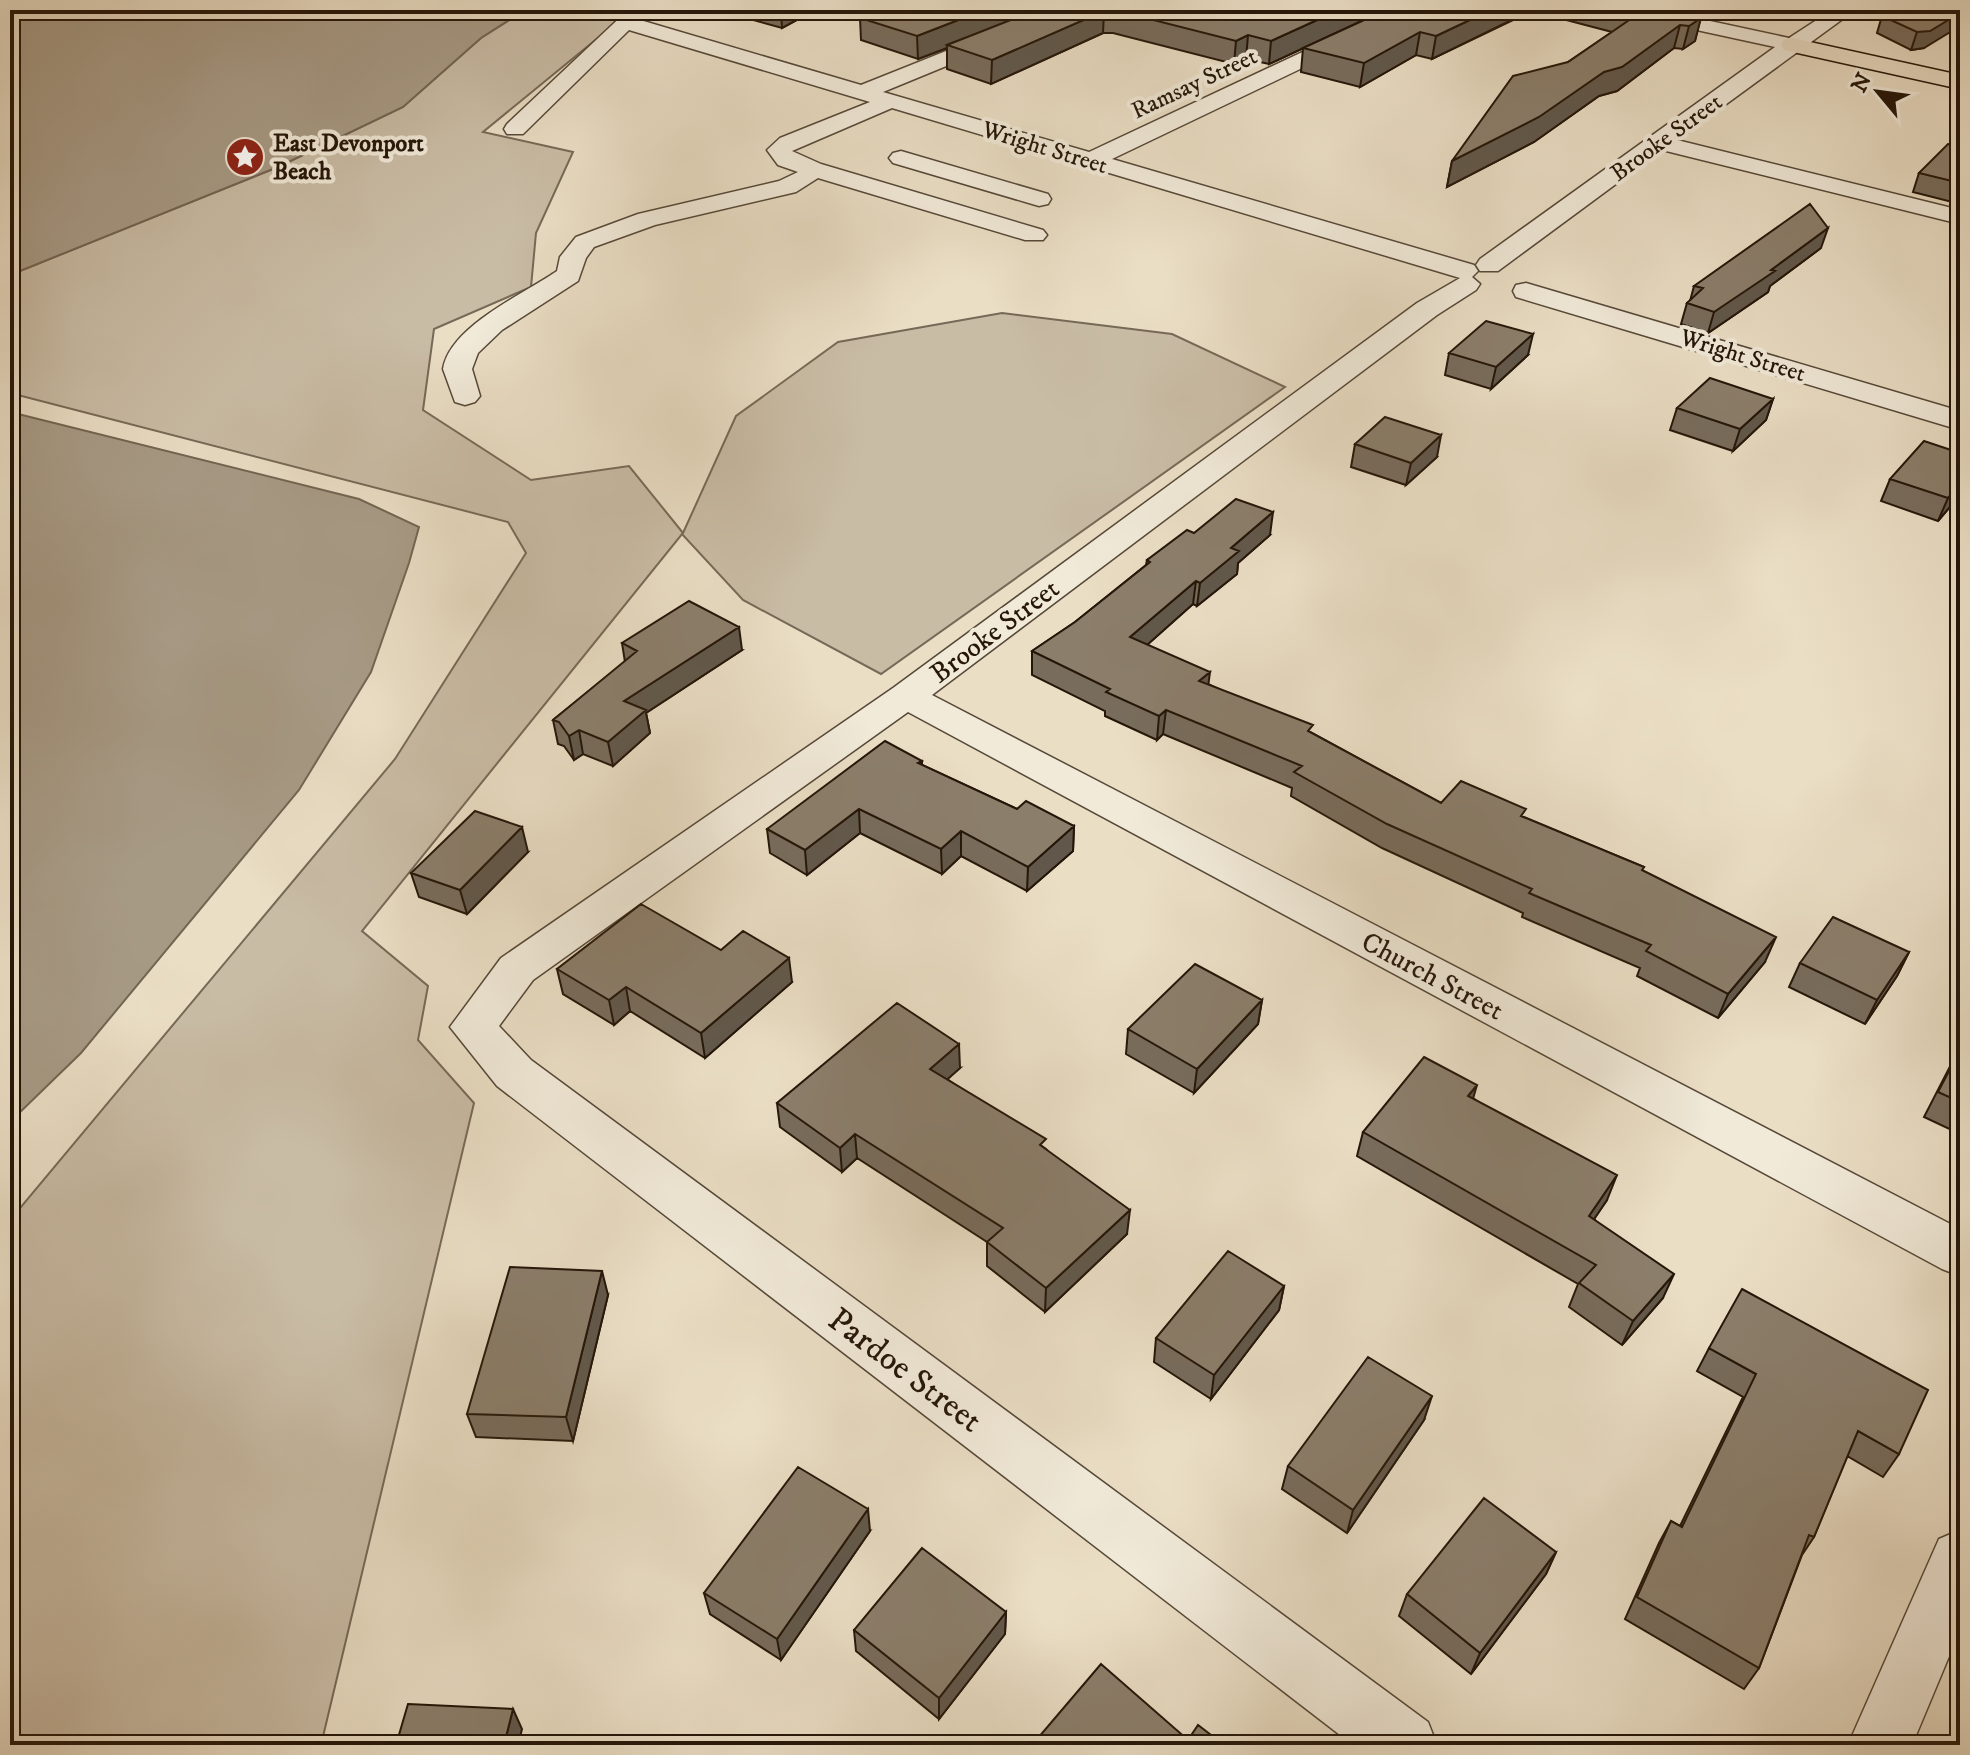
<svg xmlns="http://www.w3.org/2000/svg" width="1970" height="1755" font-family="'IM FELL DW Pica',serif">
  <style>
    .green { fill: #c9bca5; stroke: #776957; stroke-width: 2 }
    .water { fill: #a79a85; stroke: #736553; stroke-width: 2 }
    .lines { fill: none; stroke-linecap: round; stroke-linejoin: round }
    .minor-casing { stroke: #564838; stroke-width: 3 }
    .major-casing { stroke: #251609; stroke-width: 3 }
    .minor { fill: #f1ead9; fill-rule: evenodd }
    .major { fill: #eadec5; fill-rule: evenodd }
    .wall { fill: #786c5c; stroke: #251609; stroke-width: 2 }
    .shaded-wall { fill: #61584b; stroke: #251609; stroke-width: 2 }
    .building { fill: #8b7e6b; stroke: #251609; stroke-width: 2 }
    .labels { text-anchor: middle; stroke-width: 8; stroke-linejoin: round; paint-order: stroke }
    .far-street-label { font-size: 24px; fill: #251609; stroke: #f1ead9 }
    .far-poi-label { font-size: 24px; font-weight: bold; fill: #251609; stroke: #f1ead9; text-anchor: start }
    .street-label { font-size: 28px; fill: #251609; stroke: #f1ead9 }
    .near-street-label { font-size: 34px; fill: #251609; stroke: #f1ead9 }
  </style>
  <rect width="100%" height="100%" fill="#eadec5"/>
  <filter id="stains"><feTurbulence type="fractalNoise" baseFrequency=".0025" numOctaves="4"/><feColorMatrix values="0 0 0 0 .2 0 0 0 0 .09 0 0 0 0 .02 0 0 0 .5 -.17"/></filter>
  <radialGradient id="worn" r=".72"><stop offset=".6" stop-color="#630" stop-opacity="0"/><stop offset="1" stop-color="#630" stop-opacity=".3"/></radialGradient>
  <path class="green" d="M525,10H632L483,132L573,152L536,233L531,287L434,329L423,410L531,480L629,466L683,533L736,416L838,342L1002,313L1172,334L1285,387L881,674L743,600L682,534L362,931L428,986L418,1040L474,1103L321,1745H10V1220L395,759L526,553L508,522L10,393V275L278,167L403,107L481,38Z"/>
  <path class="water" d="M10,10H525L481,38L403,107L278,167L10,275Z
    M10,412L359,499L419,527L409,563L371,672L299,790L81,1053L10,1122Z"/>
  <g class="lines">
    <defs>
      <path id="minor" d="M628,10H651L640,20L861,85L1049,10H1076L1073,14L883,92L1089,152L1392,10H1418L1415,14L1112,159L1474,265L1478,271L1472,277L1480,284L1476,290L1437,315L932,695L1960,1229V1276L1942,1269L908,712L533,980L499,1026L531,1060L1428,1722L1437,1745H1353L497,1086L450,1027L501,958L893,688L1417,303L1460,278L892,108L792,151L821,164L1043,230L1047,235L1043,240H1025L818,178L796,192L655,225L594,247L586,258L578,281L502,330L478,353L472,369L480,396L475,402L465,405L455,402L443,369C450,326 524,294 557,271L560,257L576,237L638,214L779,181L798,172L778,165L767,150L780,138L870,102L629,30L523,134H507L504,129L507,124Z
        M1622,10H1659L1789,38L1832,10H1855L1677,140L1960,210V224L1662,150L1498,271H1480L1476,265L1480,259L1775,47L1632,16Z
        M901,151L1048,194L1051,199L1048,204L1039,206L893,163L889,158L893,153Z
        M1526,283L1960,411V430L1516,297L1513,291L1516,285Z
        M1960,1530V1630L1912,1745H1848L1939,1539Z"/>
      <path id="major" d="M1792,38L1960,75V89L1784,50L1781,45L1784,40Z"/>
    </defs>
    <use href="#minor" class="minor-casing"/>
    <use href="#major" class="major-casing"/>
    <use href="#minor" class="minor"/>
    <use href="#major" class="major"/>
  </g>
  <path class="wall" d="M717,10H815L782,28Z
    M882,10H1385L1269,64L1246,59L1234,64L1113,33H1103L991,84L947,69V48L918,59L861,40L860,18Z
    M1386,10H1724L1713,18L1701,16L1695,41L1683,49L1674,48L1617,91L1599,96L1534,142L1447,187L1452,161L1568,62L1612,32L1532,11L1432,59L1416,55L1360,87L1301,72L1303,48Z
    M1960,10L1924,48L1911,50L1877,33L1882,16Z
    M1960,147V204L1913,192L1919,173Z
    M1821,248L1770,286L1768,292L1708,333L1681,324L1687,303L1690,301L1694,286Z
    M1449,353L1528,355L1491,389L1445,375Z
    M1773,399L1766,420L1733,451L1670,430L1677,408Z
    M1355,444L1437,457L1406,485L1351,467Z
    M1960,453V495L1938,521L1881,501L1890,479Z
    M1194,533L1270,535L1238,563L1237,574L1197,606L1193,604L1147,645L1208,684L1312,733L1441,803L1524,817L1644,867L1642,870L1765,962L1718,1018L1637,976L1640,968L1522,917L1523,913L1382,848L1291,796L1292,788L1163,734L1157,740L1105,716V711L1032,675V651L1075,622L1146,565L1147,560Z
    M622,643L742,650L646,713L650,733L613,766L583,754L574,760L564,746L558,744L553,720L625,662Z
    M922,761V765L1017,809L1074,826L1073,851L1027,891L961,856L942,874L860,833L807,875L770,853L767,829Z
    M528,852L467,914L419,897L411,873Z
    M721,950L792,982L705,1058L630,1011L614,1025L563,994L557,969Z
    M1909,952L1897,976L1865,1024L1789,987L1800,963Z
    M1262,1000L1258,1024L1194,1093L1126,1054L1128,1029Z
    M1960,1047V1134L1924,1117Z
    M960,1068L947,1079L1046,1149L1127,1234L1045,1312L987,1266V1242L857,1158L842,1172L780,1127L777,1103Z
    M1473,1098L1607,1200L1594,1219L1663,1298L1622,1345L1569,1307L1578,1284L1357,1156L1363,1132Z
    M1284,1286L1279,1310L1211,1399L1154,1362L1156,1338Z
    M608,1295L573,1441L476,1437L467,1414Z
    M1709,1348L1899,1454L1883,1477L1847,1456L1814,1537L1802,1555L1759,1668L1744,1689L1625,1619L1659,1543L1671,1521L1680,1526L1743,1397L1697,1371Z
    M1424,1420L1347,1533L1282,1489L1288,1466Z
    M870,1531L781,1660L710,1614L704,1593Z
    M1556,1552L1546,1574L1471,1674L1399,1616L1407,1594Z
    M1006,1612L1005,1634L939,1719L856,1651L854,1630Z"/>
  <path class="shaded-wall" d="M783,10H815L782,28L781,11Z
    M984,10H1041L947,45V48L918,59L917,36Z
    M1339,10H1385L1269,64L1271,41Z
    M1491,10H1532L1432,59L1436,36Z
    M1715,10H1724L1713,18Z
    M1104,11L1103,33L991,84L992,60Z
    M1960,13V26L1924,48L1911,50L1917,32Z
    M1701,18L1695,41L1683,49L1689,26Z
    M1680,25L1674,48L1617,91L1599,96L1534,142L1447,187L1452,161L1604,72Z
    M1420,32L1416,55L1360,87L1364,63Z
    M1248,35L1246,59L1234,64L1236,41Z
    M1828,228L1821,248L1770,286L1768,292L1708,333L1714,312Z
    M1533,334L1528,355L1491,389L1496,367Z
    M1773,399L1766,420L1733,451L1740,429Z
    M1441,435L1437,457L1406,485L1411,463Z
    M1960,484V495L1938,521L1948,498Z
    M1273,512L1270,535L1238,563L1237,574L1197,606L1200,583L1231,548Z
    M1196,581L1193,604L1129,661L1130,637Z
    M739,627L742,650L646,713L650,733L613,766L608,742L624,701Z
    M1210,672L1207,695L1199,681Z
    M1166,710L1163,734L1157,740L1159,716Z
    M579,730L583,754L574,760L569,736Z
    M859,809L860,833L807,875L805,850Z
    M1074,826L1073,851L1027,891L1028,867Z
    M522,827L528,852L467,914L460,890Z
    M961,831V856L942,874L941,849Z
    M1776,937L1765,962L1718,1018L1728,994Z
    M1909,952L1897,976L1865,1024L1877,1000Z
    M789,958L792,982L705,1058L701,1033Z
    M626,987L630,1011L614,1025L609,1000Z
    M1262,1000L1258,1024L1194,1093L1197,1069Z
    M959,1044L960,1068L931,1094L930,1069Z
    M1477,1085L1470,1109L1468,1096Z
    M855,1134L857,1158L842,1172L840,1148Z
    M1617,1175L1607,1200L1580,1240L1589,1216Z
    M1130,1210L1127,1234L1045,1312L1046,1288Z
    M602,1271L608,1295L573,1441L566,1417Z
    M1674,1274L1663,1298L1622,1345L1633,1321Z
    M1284,1286L1279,1310L1211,1399L1214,1375Z
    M1432,1396L1424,1420L1347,1533L1353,1510Z
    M868,1509L870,1531L781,1660L777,1639Z
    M1556,1552L1546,1574L1471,1674L1480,1653Z
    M1006,1612L1005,1634L939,1719V1698Z
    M513,1709L522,1729L518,1745H504Z"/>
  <path class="building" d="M882,10H984L917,36L860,18Z
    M1036,10H1339L1271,41L1248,35L1236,41L1114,10L1104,11L992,60L947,45Z
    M1386,10H1491L1436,36L1420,32L1364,63L1303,48Z
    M1622,10H1701V18L1689,26L1680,25L1622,67L1604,72L1539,117L1452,161L1513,76L1568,62L1638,14Z
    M1891,10H1960V13L1930,31L1917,32L1882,16Z
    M1948,144L1960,147V183L1919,173Z
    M1810,204L1828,228L1771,270L1775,271L1714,312L1687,303L1703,288L1694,286Z
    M1486,321L1533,334L1496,367L1449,353Z
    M1710,378L1773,399L1740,429L1677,408Z
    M1385,417L1441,435L1411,463L1355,444Z
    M1924,441L1960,453V484L1948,498L1890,479Z
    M1236,499L1273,512L1231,548L1239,551L1200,583L1196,581L1130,637L1210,672L1199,681L1313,725L1308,731L1441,803L1461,781L1526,809L1521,816L1644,867L1642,870L1776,937L1728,994L1646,951L1651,945L1529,893L1532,889L1387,824L1294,772L1302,766L1166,710L1159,716L1106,692L1110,689L1032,651L1075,622L1150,562L1147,560L1187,530L1194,533Z
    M689,601L739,627L624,701L646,710L608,742L579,730L569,736L559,722L553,720L637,651L622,643Z
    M885,741L922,761L918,763L1017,809L1026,801L1074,826L1028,867L961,831L941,849L859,809L805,850L767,829Z
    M475,811L522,827L460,890L411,873Z
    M641,904L721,950L743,931L789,958L701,1033L626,987L609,1000L557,969Z
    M1833,917L1909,952L1877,1000L1800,963Z
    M1195,964L1262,1000L1197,1069L1128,1029Z
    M897,1003L959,1044L930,1069L1046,1139L1040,1145L1130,1210L1046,1288L987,1242L1003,1228L855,1134L840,1148L777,1103Z
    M1960,1050V1102L1938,1092Z
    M1424,1057L1477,1085L1468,1096L1617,1175L1589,1216L1674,1274L1633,1321L1579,1283L1596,1265L1363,1132Z
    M1228,1251L1284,1286L1214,1375L1156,1338Z
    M510,1267L602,1271L566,1417L467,1414Z
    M1742,1289L1928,1390L1899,1454L1858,1431L1814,1537L1809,1535L1759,1668L1637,1597L1671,1521L1682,1527L1756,1374L1709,1348Z
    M1368,1357L1432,1396L1353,1510L1288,1466Z
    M798,1467L868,1509L777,1639L704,1593Z
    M1484,1498L1556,1552L1480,1653L1407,1594Z
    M922,1548L1006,1612L939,1698L854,1630Z
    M1101,1664L1188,1740L1198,1725L1224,1745H1032Z
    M408,1704L513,1709L504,1745H396Z"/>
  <defs>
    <symbol id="sight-disc" viewBox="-11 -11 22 22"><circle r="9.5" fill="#8f2418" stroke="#f1ead9"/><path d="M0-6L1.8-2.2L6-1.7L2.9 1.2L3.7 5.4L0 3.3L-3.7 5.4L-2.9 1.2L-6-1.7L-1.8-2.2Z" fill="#fff"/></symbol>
  </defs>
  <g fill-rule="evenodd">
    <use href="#sight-disc" x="223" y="135" width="44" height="44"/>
  </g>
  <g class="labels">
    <g class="far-street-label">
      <text transform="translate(1194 83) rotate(-25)" y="8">Ramsay Street</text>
      <text transform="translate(1666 137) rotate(-36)" y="8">Brooke Street</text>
      <text transform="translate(1045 147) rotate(17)" y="8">Wright Street</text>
      <text transform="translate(1743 355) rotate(17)" y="8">Wright Street</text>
    </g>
    <g class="far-poi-label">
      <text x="273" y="151">East Devonport<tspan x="273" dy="28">Beach</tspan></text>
    </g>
    <g class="street-label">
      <text transform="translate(994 630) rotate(-37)" y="10">Brooke Street</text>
      <text transform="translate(1433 975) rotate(28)" y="10">Church Street</text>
    </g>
    <g class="near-street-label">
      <text transform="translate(906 1369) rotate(37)" y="12">Pardoe Street</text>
    </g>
  </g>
  <rect width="1970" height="1755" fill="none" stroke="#eadec5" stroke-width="40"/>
  <rect x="12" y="12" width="1946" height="1731" fill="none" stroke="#251609" stroke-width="4"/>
  <rect x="20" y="20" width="1930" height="1715" fill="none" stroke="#251609" stroke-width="2"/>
  <g transform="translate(1878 92) rotate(299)" stroke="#f1ead9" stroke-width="6" paint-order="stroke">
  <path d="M0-6L14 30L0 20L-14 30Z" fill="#251609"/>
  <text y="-12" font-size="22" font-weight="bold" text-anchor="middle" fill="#251609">N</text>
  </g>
  <rect width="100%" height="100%" filter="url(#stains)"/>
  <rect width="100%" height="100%" fill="url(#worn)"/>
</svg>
